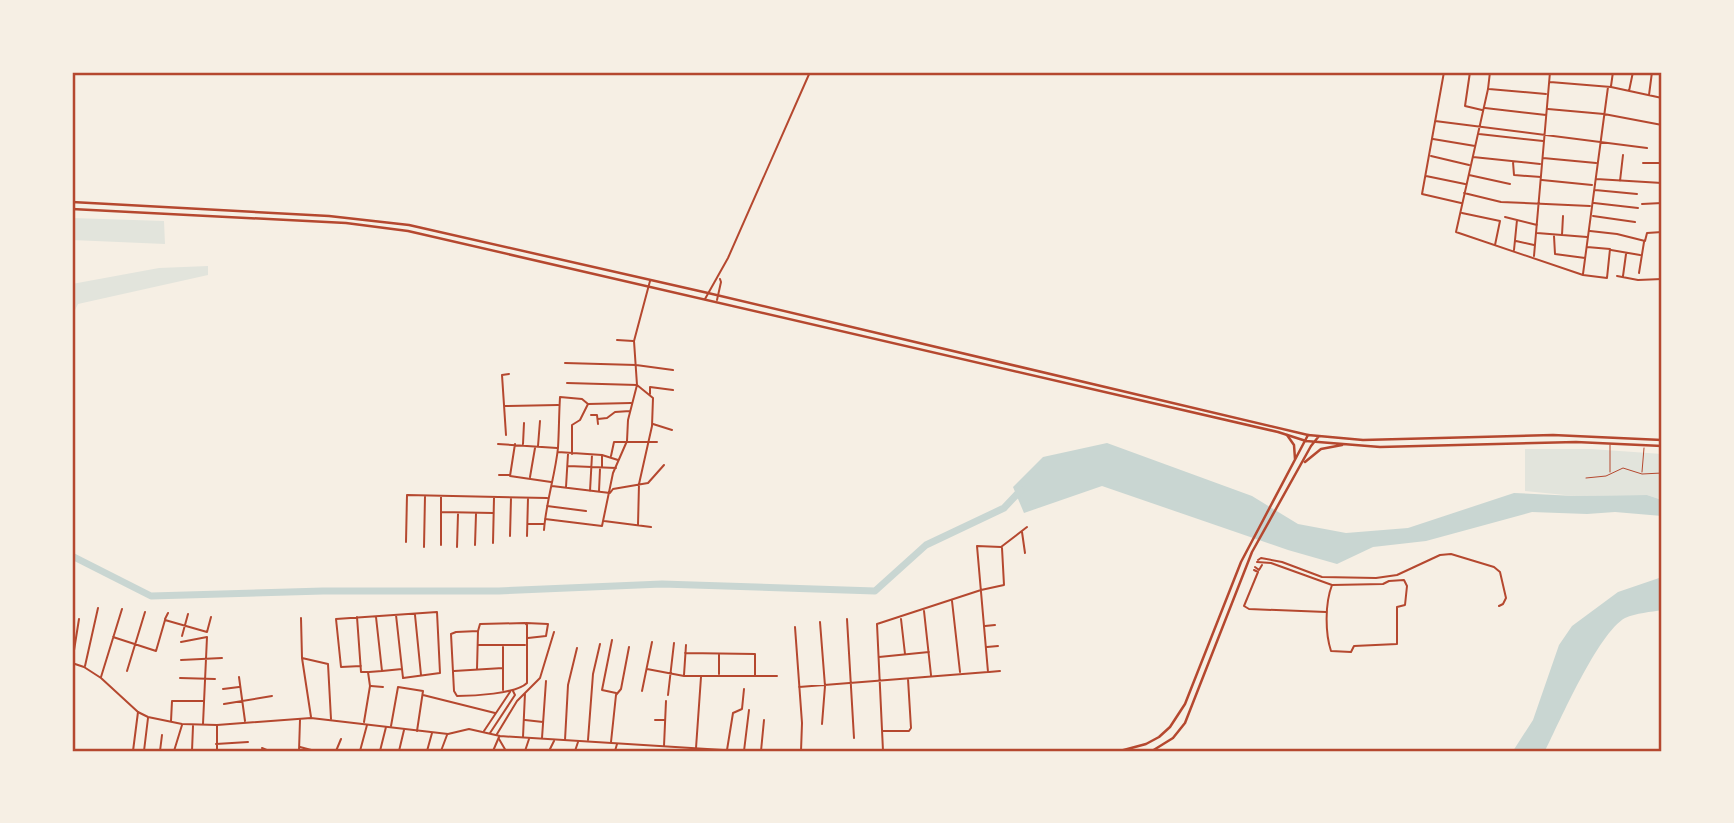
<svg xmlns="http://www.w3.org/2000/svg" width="1734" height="823" font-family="Karla,sans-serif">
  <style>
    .green { fill: #e2e4dc }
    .water { fill: #c9d6d2 }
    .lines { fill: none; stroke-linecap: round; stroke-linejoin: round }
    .river { stroke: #c9d6d2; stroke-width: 7 }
    .pedestrian { stroke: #b5482f; stroke-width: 1 }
    .minor { stroke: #b5482f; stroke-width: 2 }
    .tertiary { stroke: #b5482f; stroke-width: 2 }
    .primary { stroke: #b5482f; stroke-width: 2.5 }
    .trunk { stroke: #b5482f; stroke-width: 2.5 }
    .neatline { fill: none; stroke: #b5482f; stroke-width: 2.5 }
  </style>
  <rect width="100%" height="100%" fill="#f6efe4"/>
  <path class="green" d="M72,218L164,221L165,244L72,240Z
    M208,266V275L78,304L72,316V284L159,268Z
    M1525,449H1591L1662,454V500L1647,495L1575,496L1525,491Z"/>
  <path class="water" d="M1107,443L1252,496L1298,524L1346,533L1408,528L1514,493L1575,496L1647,495L1662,500V516L1615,512L1587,514L1532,512L1426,541L1373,547L1337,564L1288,550L1102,486L1024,513L1013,487L1043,457Z
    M1662,577V610C1651,612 1636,613 1625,618C1598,633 1560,721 1545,751H1513L1533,720L1559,645L1572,626L1618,592Z"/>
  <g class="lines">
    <path class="river" d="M72,556L151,596L323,591H499L662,584L875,591L926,545L1004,508L1021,490"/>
    <path class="pedestrian" d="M1610,472V445
      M1642,472L1644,448
      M1586,478L1606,476L1623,468L1642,474L1662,473"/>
    <path class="minor" d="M1444,72L1422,194L1461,203
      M1470,72L1465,106L1482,110
      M1490,72L1488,89L1456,232L1583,275L1607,278L1610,249L1587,247
      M1532,72L1548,73
      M1550,82L1611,87L1662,98
      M1611,86L1613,72
      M1489,89L1546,94
      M1629,91L1633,72
      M1649,95L1652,72
      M1485,108L1546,115
      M1548,109L1604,114L1662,125
      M1435,121L1647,148
      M1479,134L1543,141
      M1433,139L1475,146
      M1431,156L1469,165
      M1473,157L1540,164
      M1543,158L1596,163
      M1513,162L1514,175L1541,177
      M1643,163H1662
      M1469,175L1510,184
      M1426,176L1465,184
      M1596,179L1662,183
      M1542,180L1592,185
      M1620,181L1623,155
      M1595,190L1637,194
      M1464,193L1501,202L1590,206
      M1594,203L1638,208
      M1642,204L1662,203
      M1462,213L1500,221L1495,245
      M1593,216L1635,222
      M1505,217L1537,225
      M1590,231L1617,234L1645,241L1647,233L1662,232
      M1537,233L1587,237
      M1562,235L1563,216
      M1554,236L1555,254L1585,258
      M1516,241L1534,245
      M1514,250L1517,220
      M1611,250L1640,255
      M1534,256L1550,72
      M1639,273L1644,242
      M1583,274L1608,87
      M1617,276L1638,280L1662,279
      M1623,276L1626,254
      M617,340L633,341
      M565,363L636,365L673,370
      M567,383L637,385L653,398L652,426L639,484L638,525
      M650,394V387L673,390
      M505,406L558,405
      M591,415H597L598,424
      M598,419L607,418L615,412L630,411
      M653,424L672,430
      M506,435L502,375L509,374
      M498,444L557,448
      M515,444L510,476L551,482
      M523,444L524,423
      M538,446L540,421
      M558,452L602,455L618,460
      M572,454V425L580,420L588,404L631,403
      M611,456L614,442H657
      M568,466L616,468
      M602,467V455
      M499,475H509
      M530,477L535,448
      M552,486L610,493L613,489L648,483L664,465
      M566,487L568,454
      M590,491L592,455
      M599,491L600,469
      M547,506L586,511
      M441,512L493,513
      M545,519L602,526L613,473L627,441L628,420L637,385L634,341L650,281
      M604,521L651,527
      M528,524H544
      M544,530C546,502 555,476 558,448C559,431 559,414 560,397L582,399L588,404
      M1022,532L1025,553
      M510,536L511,498
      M527,536L528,498
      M406,542L407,495L547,498
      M493,543L494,498
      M441,545V497
      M475,545L476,514
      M424,547L425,496
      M457,547L458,514
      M1258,560L1261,558L1282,562L1322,577L1376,578L1397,575L1440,555L1451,554L1494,567L1500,572L1506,598L1503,604L1499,606
      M1257,562L1271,563L1332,585C1325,603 1325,633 1331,651L1351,652L1354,646L1397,644V607L1405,605L1407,586L1404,580L1389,581L1383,584L1332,585
      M1255,567L1259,570L1262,565
      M1254,570L1258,572L1244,606L1249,609L1326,612
      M952,601L960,672
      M924,611L931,675
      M396,615L402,669
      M415,615L421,675
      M357,617L361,672H368L370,686L364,722
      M301,618L302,658L311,717
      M165,619L168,613
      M847,619L854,738
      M901,619L905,654
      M820,622L825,686L822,724
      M526,623L548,624L546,636L528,638
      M985,626L995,625
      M795,627L802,723L801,751
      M182,636L188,614
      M113,637L156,651L165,620L207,632L211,617
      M612,640L602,690L616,693
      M181,642L207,637L203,724
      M478,645H525
      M987,647L998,646
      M685,653L755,654V675
      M719,655V674
      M879,657L929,652
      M302,658L328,664L331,719
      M181,660L222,658
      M72,663L79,619
      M85,666L98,608
      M361,666L341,667L336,619L437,612L440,673L403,678L402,669L382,671
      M477,669L478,631L480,624L525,623L527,625V683C516,694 472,696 457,696L454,691L451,634L456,632L478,631
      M647,669L684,676H777
      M127,671L145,612
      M454,671L503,668
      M369,672L382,671L376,617
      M989,672L1000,671
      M684,675L686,645
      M101,677L122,609
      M239,677L245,721
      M180,678L215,679
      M371,686L383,687
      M799,687L988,672L977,546L1001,547L1027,527
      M223,689L239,687
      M503,690V647
      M642,691L652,642
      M423,695L495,713
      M668,695L674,643
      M224,704L272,696
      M525,720L543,722
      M655,720H664
      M171,721L172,701H204
      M391,726L398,687L423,691L417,731
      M484,731L510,692
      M883,731H909L911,728L908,679
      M490,733L515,695L513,691
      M497,734L517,701L540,678L554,632
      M523,737L525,693
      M542,738L546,681
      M499,739L506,751
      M565,740L568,685L577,648
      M588,740L593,674L600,644
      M611,742L616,695L621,689L629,647
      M216,744L248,742
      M664,746L666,701
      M300,747L315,751
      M262,748L269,751
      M696,748L701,677
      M727,750L733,713L742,709L744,689
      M79,751H89
      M133,751L138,712
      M144,751L148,718
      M160,751L162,735
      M174,751L182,725
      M192,751L193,726
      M217,751V725
      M299,751L300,720
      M336,751L341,739
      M360,751L367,725
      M380,751L386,727
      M399,751L404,730
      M427,751L432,733
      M441,751L447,735
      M484,751L485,750
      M525,751L529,739
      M549,751L554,741
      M575,751L578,742
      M615,751L617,744
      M744,751L749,710
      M761,751L764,720
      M883,751L877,624L981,590L1004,585L1002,548"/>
    <path class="tertiary" d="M705,299L728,258L810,72
      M717,300L721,282L720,279
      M72,663L84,667L101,678L138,712L148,717L182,724L217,725L311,718L448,734L469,729L500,736L739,751
      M493,751L499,737"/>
    <path class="primary" d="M72,202L329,216L409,225L708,293L1308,435
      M72,209L346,223L408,231L1278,432L1306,441"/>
    <path class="trunk" d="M1287,435L1294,445L1295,459
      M1306,441L1380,447L1576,442L1662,446
      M1305,462L1321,449L1342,445
      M1120,751L1146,744L1159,737L1170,727L1185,704L1241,562L1308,435L1363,440L1553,435L1662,440
      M1152,751L1173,738L1185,723L1252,552L1311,446L1319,436"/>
  </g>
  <rect width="1734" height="823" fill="none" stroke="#f6efe4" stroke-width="147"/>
  <rect x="74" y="74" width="1586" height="676" class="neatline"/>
</svg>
